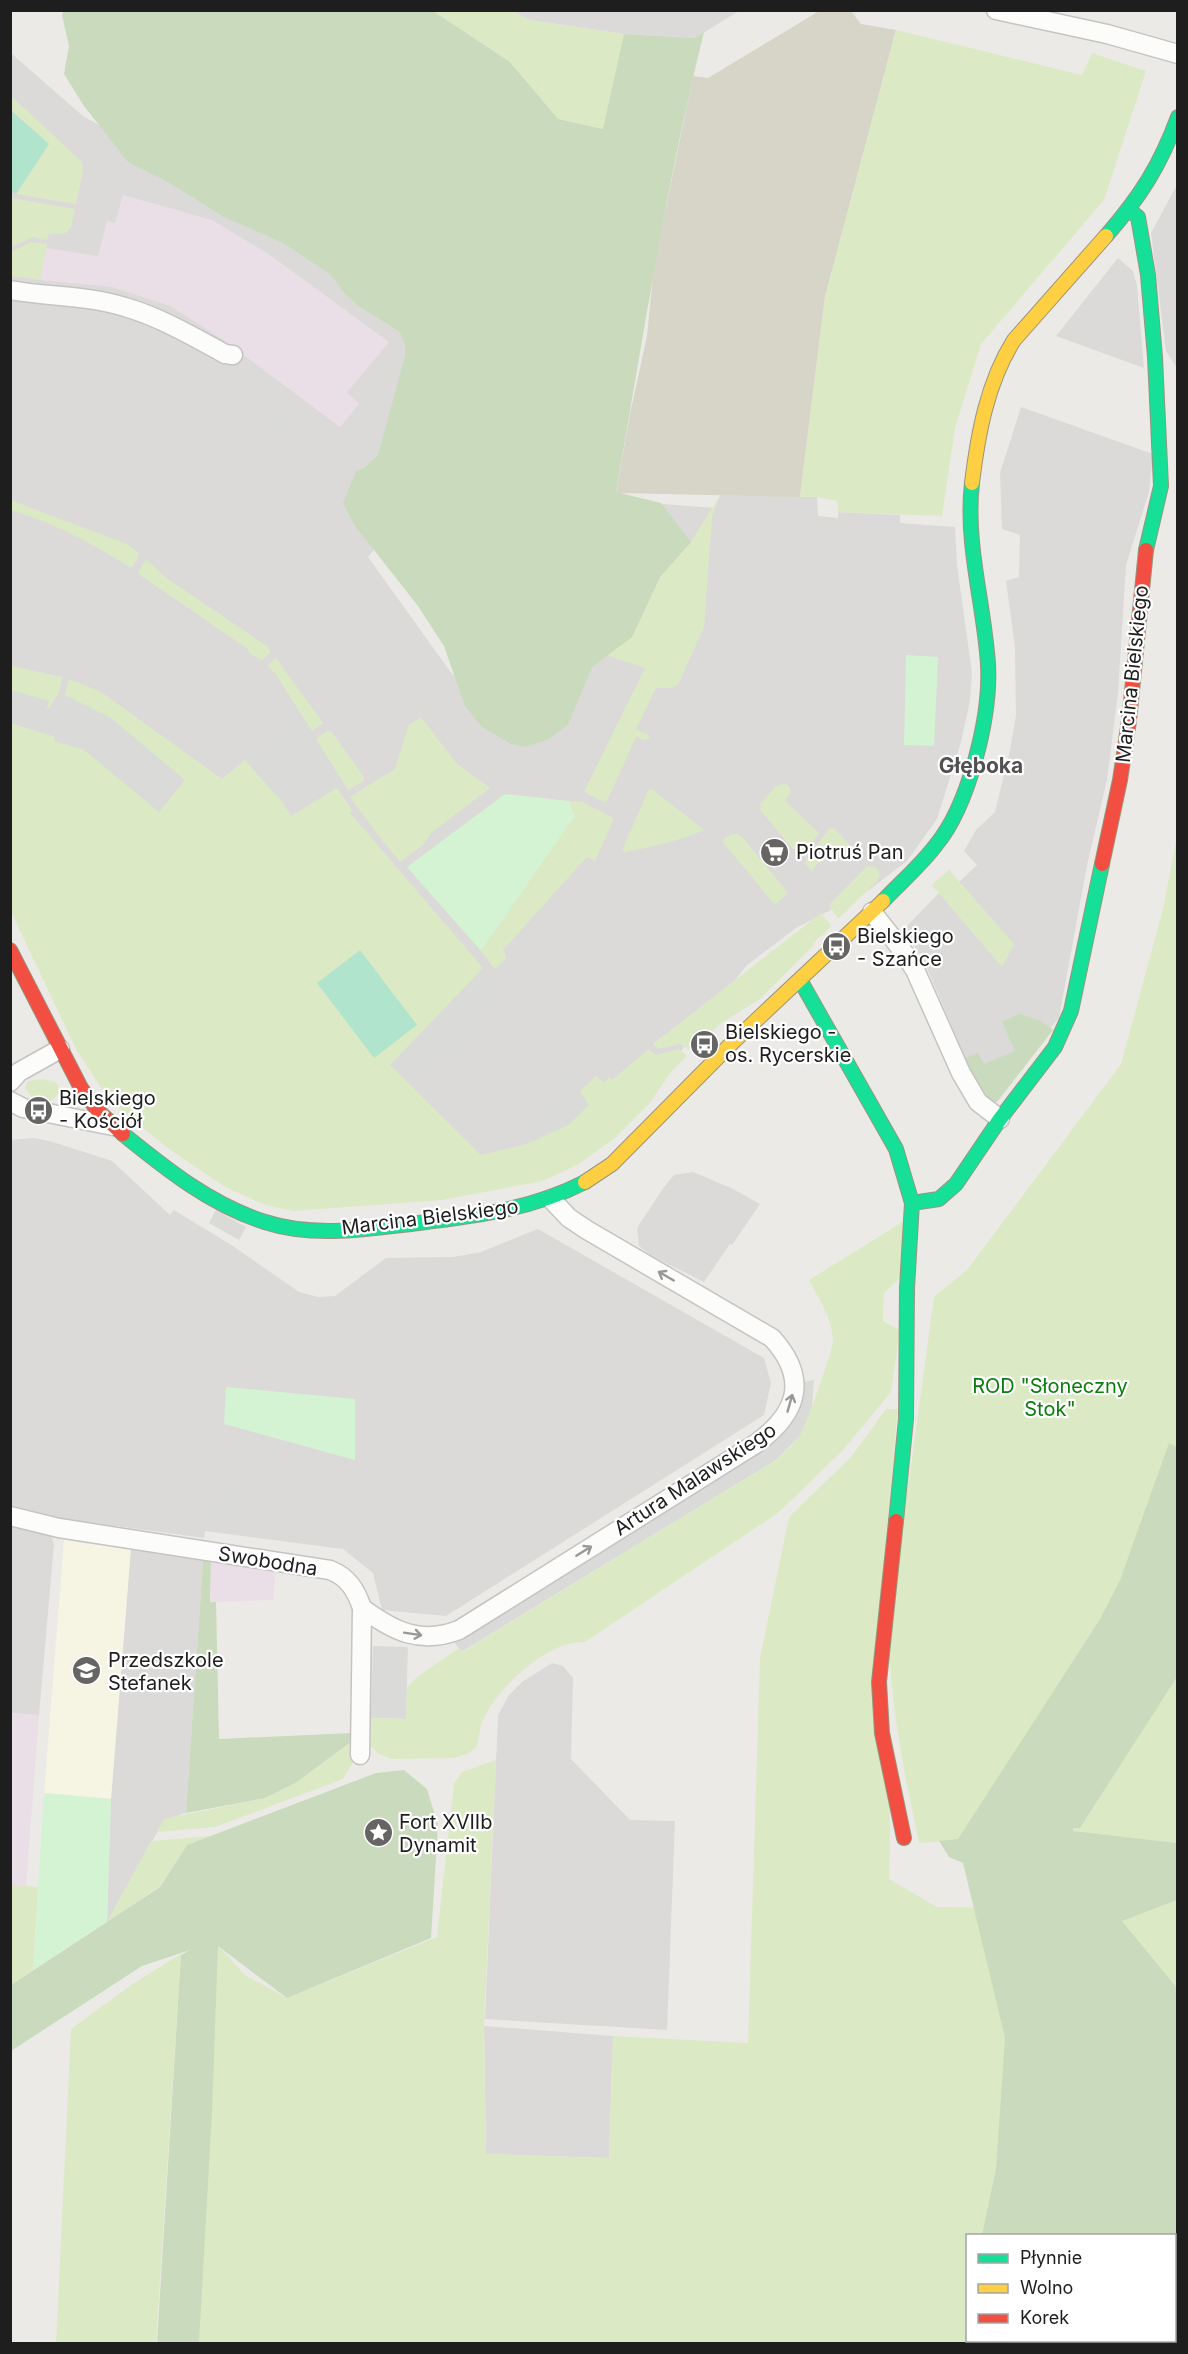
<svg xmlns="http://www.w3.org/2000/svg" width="1188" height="2354" font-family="Inter,sans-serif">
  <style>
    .residential { fill: #dbdad8 }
    .industrial { fill: #eadfe6 }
    .education { fill: #f6f4e2 }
    .religious { fill: #dadad8 }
    .construction { fill: #d6d5c8 }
    .grass { fill: #dbeac5 }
    .forest { fill: #c9dbbc }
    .park { fill: #d4f3d2 }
    .pitch { fill: #b1e4cc }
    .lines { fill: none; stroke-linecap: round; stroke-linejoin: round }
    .street-casing { stroke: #c5c4c3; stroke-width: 21 }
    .fast-casing { stroke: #96967e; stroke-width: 16 }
    .slow-casing { stroke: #96967e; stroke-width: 16 }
    .jam-casing { stroke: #96967e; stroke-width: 16 }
    .street { stroke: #fcfcfb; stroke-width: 18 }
    .fast { stroke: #16e098; stroke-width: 14 }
    .slow { stroke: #ffcf43; stroke-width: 14 }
    .jam { stroke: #f24e42; stroke-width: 14 }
    .oneway { stroke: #989898 }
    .labels { text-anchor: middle; stroke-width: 4.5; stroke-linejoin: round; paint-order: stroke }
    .street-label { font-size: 20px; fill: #1e1e1e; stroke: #fff }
    .poi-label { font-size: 20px; fill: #1e1e1e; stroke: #fff; text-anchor: start }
    .park-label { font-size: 20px; fill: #0a7e0c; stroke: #fff }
    .neighbourhood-label { font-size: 21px; font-weight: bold; fill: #515151; stroke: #fff }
  </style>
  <rect width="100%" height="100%" fill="#eceae7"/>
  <path class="residential" d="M513,11H739L695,38L624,34L529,20Z
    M11,53L84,117L318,238L445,277L394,524L368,557L452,674L555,728L663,504L715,508L720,495L817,497L818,516L838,518V512L900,515V523L955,527L957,565L972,673L970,701L961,742L937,819L907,861L869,890L796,928L746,966L623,1126L472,1182L11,895Z
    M1177,185V368L1166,351L1151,233Z
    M1118,258L1133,271L1137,286L1144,368L1056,336Z
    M1021,407L1153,454L1149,492L1126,565L1118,693L1107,780L1087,865L1059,1018L1001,1084L973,1076L923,959L903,930L939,893L932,885L949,870L959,882L977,865L964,851L976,830L995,812L1010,750L1016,715L1015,647L1006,581L1019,577L1020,535L1002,529L1000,473Z
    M34,1138L53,1142L112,1161L170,1215L174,1210L233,1246L299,1292L318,1297L335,1296L386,1258L453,1257L481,1252L538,1229L764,1358L771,1383L764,1415L446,1616L382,1610L373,1573L343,1549L205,1531L204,1538L65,1519L11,1505L10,1140Z
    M693,1172L731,1188L760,1204L732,1245L730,1244L704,1282L652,1256L639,1246L637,1228L664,1187L674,1175Z
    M10,1524L51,1535L54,1544L39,1715L11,1713Z
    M131,1547L203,1560L186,1813L164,1820L107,1922L111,1799Z
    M552,1663L563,1666L573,1678L571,1759L630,1820L675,1821L667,2030L485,2019L498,1715L509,1695L522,1682Z
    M484,2026L613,2036L609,2158L486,2154Z"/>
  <path class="industrial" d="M123,195L212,220L270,255L389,342L347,392L359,404L340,427L222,339L170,306L112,287L40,280L46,248L98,256L107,221L115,223Z
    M211,1561L276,1569L273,1600L210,1602Z
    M10,1713L39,1715L26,1887L11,1885Z"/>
  <path class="education" d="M64,1540L125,1549L131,1547L111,1799L44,1793Z"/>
  <path class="religious" d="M242,386L302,433L310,423L316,428L302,446L240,393Z
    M10,690L49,701L46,711L55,715L65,695L111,718L185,780L159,812L84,750L54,740L55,737L11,723Z
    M298,709L343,785L307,806L299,793L283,803L245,760Z
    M483,968L490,975L486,981L586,1083L580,1091L590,1105L570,1124L527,1144L515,1132L568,1080L489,1002L482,1011L481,1015L482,1023L490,1031L463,1057L453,1047L439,1048L443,1054L412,1087L390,1065Z
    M216,1210L246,1227L239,1240L209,1223Z
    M814,1380L812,1407L801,1435L776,1460L461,1652L449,1634L772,1433L794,1384Z
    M213,1493L241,1495L238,1528L211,1525Z
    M373,1646L408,1647L406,1719L371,1718Z"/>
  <path class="construction" d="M819,11H851L861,24L896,30L825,297L800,497L616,493L630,414L647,336L654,266L693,76L708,78Z"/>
  <path class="grass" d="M433,11H513L529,20L624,34L604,129L558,119L510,62Z
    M896,30L1082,75L1092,53L1146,71L1104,200L981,344L955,428L942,516L838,512L837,501L817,497H800L825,297Z
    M10,95L82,162L83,171L76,204L16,194L49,144L11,110Z
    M11,198L75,209L71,227L66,233L49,234L47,240L33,237L11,247Z
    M31,242L47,244L40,280L11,276V252Z
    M720,495L712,516L704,627L678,685L672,688H656L636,729L649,735V738L645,740L636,737L606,803L584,792L645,668L606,655L632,637L660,577L691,542Z
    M10,500L127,544L139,553L134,566L130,567C91,543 55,523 11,510Z
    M146,559L165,577L268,647L271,652L262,660L250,654L248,649L140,575L138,573Z
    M276,658L323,723L312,731L275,673L267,666Z
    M11,666L62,677L59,693L46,712L49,701L11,690Z
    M69,679L101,692L222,779L245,760L283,803L291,816L337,788L352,810L350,813L483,968L390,1065L481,1155L527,1144L570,1124L589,1105L580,1091L596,1076L604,1083L609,1077L612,1080L649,1049L656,1055L679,1049L687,1056L671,1072L649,1104L616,1137L579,1164L543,1181L442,1200L294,1211L265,1205L225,1187L169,1149L109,1100L76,1049L11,912V723L55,737L54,741L84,750L159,812L185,780L111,718L65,695Z
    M421,717L457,764L490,788L431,833L424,844L400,862L375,831L350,797L395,769L409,725Z
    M327,731H331L364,777V781L348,790L316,739Z
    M784,783L789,786L791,790L785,801L819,833L803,856H799L761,811L760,804L775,787Z
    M649,789L653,790L704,830C678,841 652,847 625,852L622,850Z
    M569,801L582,802L614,818L595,861L587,857L503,950L506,958L495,969L481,951L575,816Z
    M830,828L835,829L849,844C840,862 818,855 812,872L805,864L806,860Z
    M731,834H738L743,838L788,893L775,905L722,841Z
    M1177,836V1448L1170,1444L1120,1580L1100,1619L958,1840L919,1843L905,1775L895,1715L889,1657L899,1554L934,1297L967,1270L1121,1064L1163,909Z
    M867,866C874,866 878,868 880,875L877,881L838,919L829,905Z
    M949,870L1014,944L1002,967L932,885Z
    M821,913L831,925C828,934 815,937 813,946L760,999L720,1024L691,1051L680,1044L658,1049L653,1044Z
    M44,1079L57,1083L60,1091L54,1099L46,1103L31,1097L25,1088L28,1081Z
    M904,1221L902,1276L884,1293L883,1321L900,1330L891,1392L842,1451L778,1513L585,1642C548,1639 492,1692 481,1725C479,1733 479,1741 476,1748L467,1754L455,1758L391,1759L379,1754L369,1745L371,1718L406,1719L407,1688L417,1677L459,1648L462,1652L776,1460C785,1452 796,1443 801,1433C808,1421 833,1350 833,1340C832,1318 819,1299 809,1280Z
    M886,1409H898L885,1548L890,1832L889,1879L937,1907L1006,1908L1010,2235L968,2236V2340L1097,2341L1090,2344H198L218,1945L245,1975L287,1998L437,1937L454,1783L462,1772L496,1760L484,2026L486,2154L609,2158L613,2036L748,2043L760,1658L789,1517L851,1457Z
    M1177,1677V1843L1072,1831L1073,1828H1080Z
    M352,1741V1764L343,1779L215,1827L157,1832L164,1819L265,1798L297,1782Z
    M212,1836L187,1845L160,1886L107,1922L151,1841Z
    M11,1885L38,1887L33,1970L11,1985Z
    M1177,1900V1988L1121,1921Z
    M181,1954L156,2343H56L71,2029L134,1983Z"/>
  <path class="forest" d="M64,10L433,11L510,62L558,119L603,129L624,34L695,38L704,32C666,184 643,339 616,492L661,503L691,542L660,577L632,637L592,667L568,725L547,740L526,747L511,744L482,727L465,706L444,646L418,606L355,526L343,503L356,471L364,468L378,455L405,356V344L400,332L357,305L346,295L330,274L283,243L224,217L168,182L128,162L84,106L64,74L69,46L62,15Z
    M1019,1014L1041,1021L1053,1030L997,1102L990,1101L984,1097L963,1059L978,1053L984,1064L1015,1051L1002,1022Z
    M1169,1443L1178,1448L1177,1677L1080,1828H1073V1831L1177,1843V1900L1122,1921L1177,1988V2241L1175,2242L1174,2236L982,2235L996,2169L1005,2038L963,1863L949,1857L939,1841L958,1839L1100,1619L1120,1580Z
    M203,1560L211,1561L210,1602H216L219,1739L352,1733V1741L297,1782L265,1798L186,1813Z
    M404,1770L427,1789L438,1825L431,1938L287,1998L218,1946L212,2112L199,2343H157L181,1955L190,1950L142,1966L11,2051V1985L160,1887L187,1845L376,1773Z
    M1177,2309V2343H1090L1097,2340H1174L1175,2310Z"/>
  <path class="park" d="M906,655L938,657L934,746L904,745Z
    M505,794L569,801L575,816L481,951L407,867Z
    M226,1387L355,1399V1460L224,1424Z
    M44,1793L111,1799L107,1922L33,1970Z"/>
  <path class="pitch" d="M10,110L49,144L16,194L11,191Z
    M360,950L417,1025L374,1058L317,983Z"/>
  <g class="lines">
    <defs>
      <path id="street" d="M996,10L1107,34L1178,54
        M10,290C48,297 88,295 125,307C160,317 194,337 225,354L233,355
        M872,912L902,950L915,970L961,1073L978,1102L1000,1119
        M10,1082L19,1072L60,1049
        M10,1101L23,1108L113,1126
        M10,1516L59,1528L330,1570C348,1577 356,1590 362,1608L360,1755
        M362,1608C393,1631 420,1645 459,1630L754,1445C797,1415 810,1380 772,1338L587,1230L569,1218L551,1199"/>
      <path id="fast" d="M1129,210L1138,217L1148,275L1155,357L1161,486L1146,550
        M1106,236C1140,197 1160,166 1178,117
        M883,901C900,883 921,865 936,845C969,805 991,716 988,664C984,603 965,544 972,483
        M800,980L896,1149L912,1203L907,1288L906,1419L896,1521
        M123,1134C166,1169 211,1205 265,1222C314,1238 368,1229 419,1223C476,1216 533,1209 585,1182
        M912,1203L939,1199L956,1184L1000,1119L1055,1047L1071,1011L1102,864"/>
      <path id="slow" d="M972,483C978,434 987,383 1014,340L1106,236
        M585,1182L612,1164L731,1044L883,901"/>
      <path id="jam" d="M1102,864L1120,780L1129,721L1146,550
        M10,950L81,1088L98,1111L123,1134
        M896,1521L879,1682L882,1733L904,1838"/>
    </defs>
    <use href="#street" class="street-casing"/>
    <use href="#fast" class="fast-casing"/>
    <use href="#slow" class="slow-casing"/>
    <use href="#jam" class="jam-casing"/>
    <use href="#street" class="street"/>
    <use href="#fast" class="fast"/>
    <use href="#slow" class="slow"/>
    <use href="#jam" class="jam"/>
  </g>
  <defs><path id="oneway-shaft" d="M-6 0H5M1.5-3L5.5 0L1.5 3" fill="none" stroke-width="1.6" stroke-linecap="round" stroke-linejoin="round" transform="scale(1.5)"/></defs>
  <g class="oneway">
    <use href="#oneway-shaft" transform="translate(666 1276) rotate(-150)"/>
    <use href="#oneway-shaft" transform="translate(790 1403) rotate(-74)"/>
    <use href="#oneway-shaft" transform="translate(584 1551) rotate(-32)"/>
    <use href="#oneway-shaft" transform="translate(413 1634) rotate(9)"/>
  </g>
  <defs>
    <symbol id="supermarket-disc" viewBox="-11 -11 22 22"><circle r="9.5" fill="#666564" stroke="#fff"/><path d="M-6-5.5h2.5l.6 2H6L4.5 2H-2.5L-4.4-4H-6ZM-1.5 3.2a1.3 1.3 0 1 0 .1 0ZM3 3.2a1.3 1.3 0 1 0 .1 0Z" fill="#fff"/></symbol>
    <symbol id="bus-disc" viewBox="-11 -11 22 22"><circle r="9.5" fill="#666564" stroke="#fff"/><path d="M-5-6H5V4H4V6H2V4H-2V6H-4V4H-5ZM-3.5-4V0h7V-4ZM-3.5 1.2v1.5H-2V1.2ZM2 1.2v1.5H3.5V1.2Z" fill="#fff"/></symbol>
    <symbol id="school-disc" viewBox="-11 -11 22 22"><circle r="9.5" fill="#666564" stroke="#fff"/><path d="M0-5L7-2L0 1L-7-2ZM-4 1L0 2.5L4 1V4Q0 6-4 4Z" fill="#fff"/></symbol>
    <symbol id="sight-disc" viewBox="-11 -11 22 22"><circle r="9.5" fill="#666564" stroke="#fff"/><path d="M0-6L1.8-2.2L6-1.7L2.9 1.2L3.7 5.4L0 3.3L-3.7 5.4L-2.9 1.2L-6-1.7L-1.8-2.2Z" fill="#fff"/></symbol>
  </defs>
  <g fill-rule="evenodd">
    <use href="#supermarket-disc" x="758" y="836" width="33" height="33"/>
    <use href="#bus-disc" x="820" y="930" width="33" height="33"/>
    <use href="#bus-disc" x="688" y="1028" width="33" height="33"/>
    <use href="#bus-disc" x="22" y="1094" width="33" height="33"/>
    <use href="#school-disc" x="70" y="1654" width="33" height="33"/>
    <use href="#sight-disc" x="362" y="1816" width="33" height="33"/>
  </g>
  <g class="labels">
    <g class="street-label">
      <text transform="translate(1132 674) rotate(-84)" y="7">Marcina Bielskiego</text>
      <text transform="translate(430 1217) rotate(-7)" y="7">Marcina Bielskiego</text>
      <text transform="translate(695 1479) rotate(-33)" y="7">Artura Malawskiego</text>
      <text transform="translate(268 1561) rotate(9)" y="7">Swobodna</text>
    </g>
    <g class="poi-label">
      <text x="796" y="859">Piotruś Pan</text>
      <text x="857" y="943">Bielskiego<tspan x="857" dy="23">- Szańce</tspan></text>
      <text x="725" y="1039">Bielskiego -<tspan x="725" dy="23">os. Rycerskie</tspan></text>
      <text x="59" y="1105">Bielskiego<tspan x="59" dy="23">- Kościół</tspan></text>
      <text x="108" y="1667">Przedszkole<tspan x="108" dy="23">Stefanek</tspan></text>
      <text x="399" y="1829">Fort XVIIb<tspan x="399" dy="23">Dynamit</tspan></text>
    </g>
    <g class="park-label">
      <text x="1050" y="1393">ROD "Słoneczny<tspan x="1050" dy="23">Stok"</tspan></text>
    </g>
    <g class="neighbourhood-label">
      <text x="981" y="773">Głęboka</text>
    </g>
  </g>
  <rect width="1188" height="2354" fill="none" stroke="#1e1e1e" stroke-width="24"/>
  <rect x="966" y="2234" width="210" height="108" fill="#ffffff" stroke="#a5a5a5" stroke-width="1.5"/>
  <rect x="978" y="2254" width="30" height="9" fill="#16e098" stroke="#a5a5a5" stroke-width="1.5"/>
  <text x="1020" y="2264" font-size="18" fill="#1e1e1e">Płynnie</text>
  <rect x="978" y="2284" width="30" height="9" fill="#ffcf43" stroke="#a5a5a5" stroke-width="1.5"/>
  <text x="1020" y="2294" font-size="18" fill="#1e1e1e">Wolno</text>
  <rect x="978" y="2314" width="30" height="9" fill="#f24e42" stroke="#a5a5a5" stroke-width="1.5"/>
  <text x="1020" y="2324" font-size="18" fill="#1e1e1e">Korek</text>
</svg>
